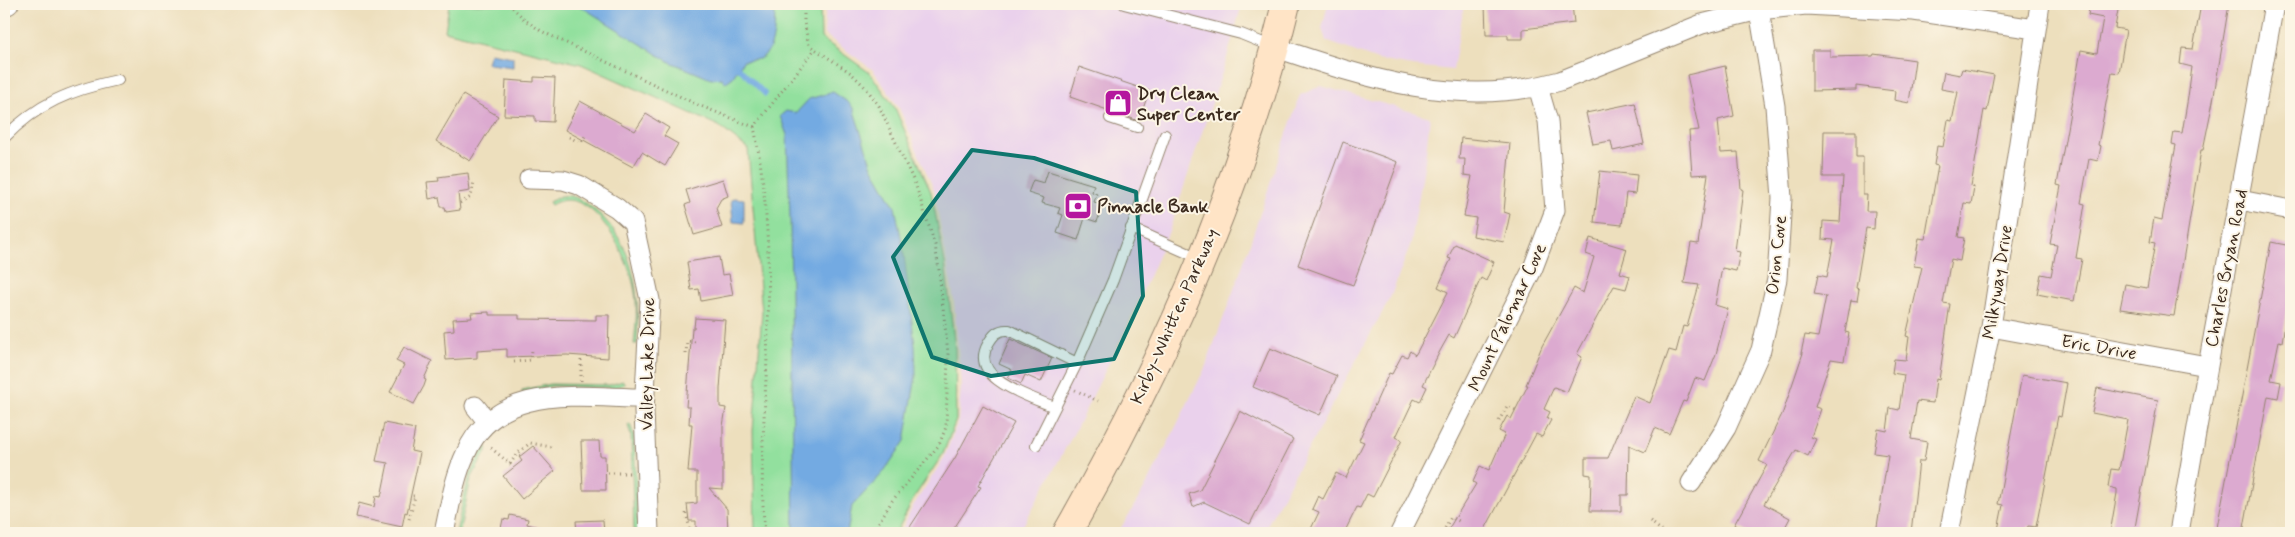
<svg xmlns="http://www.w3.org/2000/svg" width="2295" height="537" font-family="Mynerve,sans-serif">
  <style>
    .built { fill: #ead1ec }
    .green { fill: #92e09e; stroke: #66855e }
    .water { fill: #73aae2; stroke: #576a80 }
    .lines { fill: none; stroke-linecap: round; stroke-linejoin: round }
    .stream { stroke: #73aae2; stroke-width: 5 }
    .building { fill: #dcaad0 }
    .service-casing { stroke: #94846e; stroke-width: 12 }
    .minor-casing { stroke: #94846e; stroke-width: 21 }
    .secondary-casing { stroke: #94846e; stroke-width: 30 }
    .path { stroke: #94846e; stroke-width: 3; stroke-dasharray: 1 4; stroke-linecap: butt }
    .service { stroke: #fff; stroke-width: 10 }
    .minor { stroke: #fff; stroke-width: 19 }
    .secondary { stroke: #ffe4c6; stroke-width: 28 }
    .marked { fill: #0f766e; fill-opacity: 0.2; stroke: #0f766e; stroke-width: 4; stroke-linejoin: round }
    .labels { text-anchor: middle; stroke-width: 4; stroke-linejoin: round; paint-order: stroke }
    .poi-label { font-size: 18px; font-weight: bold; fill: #3b2a1e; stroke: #fcf5e5; text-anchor: start }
    .street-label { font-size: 18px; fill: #3b2a1e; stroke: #fcf5e5 }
  </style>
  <rect width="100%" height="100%" fill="#fcf5e5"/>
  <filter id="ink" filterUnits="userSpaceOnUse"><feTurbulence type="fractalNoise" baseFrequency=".02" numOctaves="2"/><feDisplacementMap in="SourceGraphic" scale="10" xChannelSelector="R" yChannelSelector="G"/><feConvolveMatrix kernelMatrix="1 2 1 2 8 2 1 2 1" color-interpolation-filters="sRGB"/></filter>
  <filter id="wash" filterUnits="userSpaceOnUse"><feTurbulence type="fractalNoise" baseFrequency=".0096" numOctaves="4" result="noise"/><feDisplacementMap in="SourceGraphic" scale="20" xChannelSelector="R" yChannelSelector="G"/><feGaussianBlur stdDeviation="1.12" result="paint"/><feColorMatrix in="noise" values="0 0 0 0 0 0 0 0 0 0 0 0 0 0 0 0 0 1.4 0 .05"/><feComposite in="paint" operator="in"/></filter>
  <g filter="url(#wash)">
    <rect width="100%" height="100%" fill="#eddfbd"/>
    <path class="built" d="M826,4H1242L1226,61L1169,231L1126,329L1076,429L1019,533H900L913,506L944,458L958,421L961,386L954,301L934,190L899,108L873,70L824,34Z
      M1328,4H1464L1453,70L1413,66L1378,60L1326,41L1322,28Z
      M1321,86L1430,117L1425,161L1411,243L1391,296L1263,533H1118L1150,479L1205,368L1240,273L1300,95Z"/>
    <path class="green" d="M449,4H820L821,38L870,73L895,108L931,192L945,263L955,349L956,420L943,454L915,496L896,533H755L753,431L762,312L748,149L719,126L581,64L445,31Z
      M561,196C576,194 584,202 595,210C636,245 640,295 637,344H634C636,325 638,306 634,287C628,256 591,180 551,205L549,202Z
      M623,381L625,384L614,388L552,386L522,393V390L551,384L610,385Z
      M630,424L634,435L638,533H635L634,530L631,436L628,425Z
      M486,446L488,448L471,479L459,533H456C463,502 466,472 486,446Z"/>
    <path class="water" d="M577,4H775C774,20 778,50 759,59C755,60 748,60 743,61L733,77L725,83L722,78L711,79L668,61Z
      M490,53L513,57V67L489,64L487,63Z
      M833,92L849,103L853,108L872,167L895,207L903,247L915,346L916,376L905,441L882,474L852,506L847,533H794L790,218L787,135L780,116L786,111L796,113L809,99Z
      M733,198L744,199V223L733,222L731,200Z"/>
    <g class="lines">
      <path class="stream" d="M739,68L765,94"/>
    </g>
    <g id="blocks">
      <path class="building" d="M1485,4H1572L1574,23L1523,29V39H1508V35H1486Z
        M2090,4H2119L2115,28L2126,30L2119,73L2112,72L2098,145L2101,146L2098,161L2089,159L2081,203L2085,204L2076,258L2082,259L2074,301L2037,294L2041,274L2051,276L2057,245L2050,244L2061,186L2057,185L2081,50L2097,53L2103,18L2088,15Z
        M2201,4H2229L2213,101L2203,150H2201L2174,316L2120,309L2125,284L2147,288L2155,243L2150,242L2154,218L2162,220L2176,145L2172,144L2174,132L2182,133L2188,97L2192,67L2180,64L2182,48L2193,49Z
        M1812,50H1830V57L1873,56L1874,54L1915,60L1909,103L1894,100L1895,91L1856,86V90L1812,91Z
        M1725,66L1734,116L1718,120L1721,153L1738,152L1741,189L1743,190L1735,251L1740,252L1736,271L1722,268L1715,305L1728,309L1716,354L1705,381L1695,378L1686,402L1683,401L1669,434L1655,428L1645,452L1629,445L1628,495H1621V511H1590L1591,475L1585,474V458H1608L1634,396L1650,403L1669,350L1676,352L1683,326L1687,327L1699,285L1684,283L1691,243L1698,244L1708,174L1692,175L1689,131L1699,130L1687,75Z
        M1079,67L1149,91L1139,121L1070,97Z
        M1962,69L1994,75L1987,111L1984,110L1971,186L1974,187L1971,204L1964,203L1958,237L1964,238L1960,261L1951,259L1943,303L1950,304L1939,380L1936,379L1933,403L1917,401L1911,439L1927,442L1924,461H1919L1911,533H1876L1888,455L1874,453L1878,429L1887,431L1890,408L1899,410L1904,375L1892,373L1894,359L1906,360L1909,337L1906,336L1922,267L1914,266L1919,238L1925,239L1938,166L1934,165L1937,146L1943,147L1948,120L1952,121L1958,92L1941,89L1944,72L1960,75Z
        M534,77L555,78L553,122L535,121V116L504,115L506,80L534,82Z
        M463,95L498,116L470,161L436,141Z
        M580,101L635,131L646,114L669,128L664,136L678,144L665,166L642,152L633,167L565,130Z
        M1635,103L1644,144L1613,151L1611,141L1593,144L1586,113Z
        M1824,131H1856V157H1863V195H1867L1866,211H1875L1874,229L1866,228L1856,288L1859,289L1857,301L1851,300L1845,332L1849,333L1844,361L1831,359L1815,407L1821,409L1811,437L1816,439L1808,456L1796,450L1764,504L1790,518L1782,533H1750L1734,525L1767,465L1759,461L1783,412L1803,353H1801L1805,335L1818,337L1826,296L1814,294L1818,275L1827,277L1834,240L1822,239L1823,221L1840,222L1843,177H1823Z
        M1461,138L1510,143L1504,212L1510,214L1504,242L1473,236L1476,218L1464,216L1472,176L1464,175L1465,159H1459Z
        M1343,142L1398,162L1353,285L1298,265Z
        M1048,171L1094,185L1092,192L1097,194L1094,202L1103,205L1097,222L1085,218L1078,240L1057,233L1063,215L1058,213L1060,208L1042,203L1044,198L1028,193L1033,180L1044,183Z
        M1600,171L1637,175L1635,194L1626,193L1622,225L1594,222Z
        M468,173L470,191L458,193L460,210L446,212L445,207H441L439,197L429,199L427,182L439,181L438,177Z
        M723,179L728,196L721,199L716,208L722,227L694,235L685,205L690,203L686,190Z
        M1590,238L1627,249L1620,273L1630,276L1626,289L1614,286L1577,354L1582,357L1567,392L1554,387L1544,409L1550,412L1547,418L1551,420L1542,437L1536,434L1483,533H1446L1476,484L1473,482L1480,466L1489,470L1505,434L1499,431L1507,416L1511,419L1528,385H1526L1542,346L1574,288L1583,293L1594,257L1586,254Z
        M2271,242L2291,246V287L2282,342L2279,341L2271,380L2281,382L2278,398L2268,396L2243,533H2216Z
        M1455,244L1494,262L1486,281L1481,278L1454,338L1449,335L1440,351L1423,385L1427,387L1420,402L1414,399L1396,437L1402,440L1373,497L1367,494L1360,508L1357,507L1344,533H1309L1319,512L1312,509L1318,496L1323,499L1336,473L1346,478L1364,442L1359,440L1389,373L1392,374L1402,355L1407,357L1410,351L1415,355L1417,352L1448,292L1438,287L1451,259L1448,258Z
        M719,257L722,275L729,274L733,295L701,301L699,289L691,290L687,262Z
        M489,312V315H519V319L596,320V315H609L608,358L567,355L507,357V349L477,351V358L446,360L444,331L454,330L453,319L472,318L471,313Z
        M695,318L725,320L720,389V407L726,408L723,426V489L709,488L727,509L728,533H696V521H689L687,504L697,503V472H688L692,424H689L690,407H686L692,328H694Z
        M1010,339L1052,358L1041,382L1025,375L1021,384L1008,378L1012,370L999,364Z
        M404,347L432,361L424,379L426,380L424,386L414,404L390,392L404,365L396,361Z
        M1270,348L1337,376L1320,415L1253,387Z
        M2022,375L2067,383L2061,417L2058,416L2036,527L2028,526L2026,533H2017L1998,530L2003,505L1998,504Z
        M2097,388L2158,400L2134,533H2110L2117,493V489L2108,487L2111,469L2119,470L2128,420L2092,413Z
        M983,406L1014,423L978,486L981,487L951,533H919L910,527L955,458Z
        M1240,411L1293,439L1250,524L1204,502L1193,507L1189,494L1200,490Z
        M384,423L415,429L411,451L420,453L407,513L405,512L402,527L356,517L359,503L374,507L376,496L381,497L388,463L376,461Z
        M581,441H599L600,456H605L606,490H583Z
        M533,446L555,471L522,499L503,476L522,461L519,457Z
        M510,515L528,519L527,524L542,528V533H500L503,519L509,520Z
        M603,520L604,533H577L576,521Z"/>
    </g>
  </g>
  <g filter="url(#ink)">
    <use href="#blocks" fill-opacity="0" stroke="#94846e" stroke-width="1"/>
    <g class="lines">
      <defs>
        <path id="service" d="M1124,4L1241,34L1273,47
          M1110,118L1137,127
          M4,138C38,103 71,90 118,80
          M1131,228L1201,259
          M1054,407C1029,396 968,379 988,344C993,335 998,329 1009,330L1077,363
          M1036,445L1077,363L1113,280L1165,135"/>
        <path id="minor" d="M4,7L9,4
          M1274,47C1368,79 1461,109 1560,81L1702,24L1759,10L1806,5L1914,11L2035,29
          M529,179L563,180L579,185L617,208L633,222L650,300L644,411L649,533
          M2240,200L2291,210
          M1991,327L2207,366
          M475,406L487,421
          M1691,483L1726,428L1761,350L1777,279L1782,198L1775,106L1759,10
          M444,533C450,506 454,478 466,453C498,381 581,398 645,398
          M1400,533L1533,268L1555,210L1548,121L1538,87
          M1949,533L1991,327L2040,4
          M2179,533C2208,356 2243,180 2274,4"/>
        <path id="secondary" d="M1067,533C1161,368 1241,190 1286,4"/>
      </defs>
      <use href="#service" class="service-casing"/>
      <use href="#minor" class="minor-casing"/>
      <use href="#secondary" class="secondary-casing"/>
      <path class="path" d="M509,4L525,20L541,31L698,105L754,127C767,191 770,259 768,324C767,394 758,464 765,533
        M804,4V22L809,45L851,73L866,88L879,106L916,186L935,245L939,270L948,353L946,427L939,445L892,501L879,522L875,533
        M754,127L814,50
        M569,137L581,143L585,136
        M460,203L471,197L474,181
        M686,354L687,341L696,342
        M514,362L531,360L532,350
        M581,381V356
        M1075,390L1098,401
        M1499,421L1507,406L1518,411
        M491,448L514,467
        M510,464L517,454L530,443L551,447
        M608,473H630
        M686,513L691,533
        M409,519L415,496H412
        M1650,521L1664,533
        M1445,528L1451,517L1459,521
        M486,533L499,531"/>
      <use href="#service" class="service"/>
      <use href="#minor" class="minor"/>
      <use href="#secondary" class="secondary"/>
    </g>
  </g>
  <path class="marked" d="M972,150L1034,158L1136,192L1143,296L1114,359L991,376L932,357L893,257Z"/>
  <defs>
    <symbol id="shop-square" viewBox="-11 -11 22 22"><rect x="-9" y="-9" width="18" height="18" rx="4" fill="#b5179e" stroke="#fcf5e5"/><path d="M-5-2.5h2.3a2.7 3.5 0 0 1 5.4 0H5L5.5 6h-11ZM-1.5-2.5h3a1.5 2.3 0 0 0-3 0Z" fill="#fff"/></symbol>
    <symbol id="bank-square" viewBox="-11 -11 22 22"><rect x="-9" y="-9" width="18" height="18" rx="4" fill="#b5179e" stroke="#fcf5e5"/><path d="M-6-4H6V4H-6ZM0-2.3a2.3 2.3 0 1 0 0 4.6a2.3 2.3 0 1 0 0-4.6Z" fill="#fff"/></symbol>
  </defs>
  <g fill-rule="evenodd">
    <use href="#shop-square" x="1102" y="87" width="32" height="32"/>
    <use href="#bank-square" x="1062" y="190" width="32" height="32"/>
  </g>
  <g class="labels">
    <g class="poi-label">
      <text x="1137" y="99">Dry Clean<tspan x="1137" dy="21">Super Center</tspan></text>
      <text x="1097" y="212">Pinnacle Bank</text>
    </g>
    <g class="street-label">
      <text transform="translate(1776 255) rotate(-84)" y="6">Orion Cove</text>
      <text transform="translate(2226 268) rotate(-79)" y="6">Charles Bryan Road</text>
      <text transform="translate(1997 282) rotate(-81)" y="6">Milkyway Drive</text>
      <text transform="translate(1174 316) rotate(-66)" y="6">Kirby-Whitten Parkway</text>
      <text transform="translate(1507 317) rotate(-65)" y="6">Mount Palomar Cove</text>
      <text transform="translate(2099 347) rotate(10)" y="6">Eric Drive</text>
      <text transform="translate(647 364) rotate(-89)" y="6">Valley Lake Drive</text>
    </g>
  </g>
  <rect width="2295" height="537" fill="none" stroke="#fcf5e5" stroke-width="20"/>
</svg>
